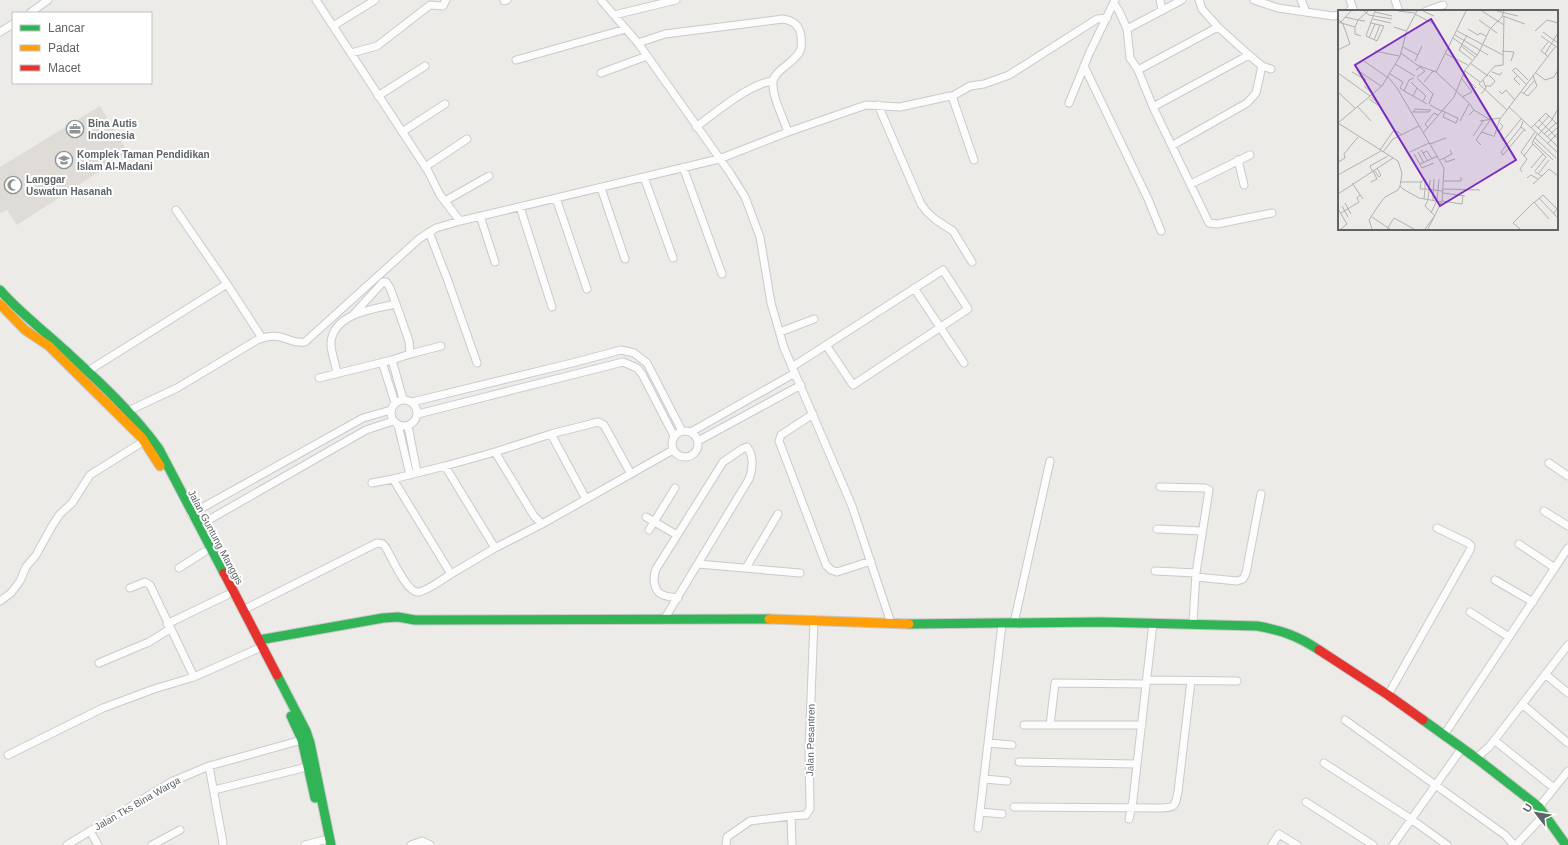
<svg xmlns="http://www.w3.org/2000/svg" width="1568" height="845" font-family="Arial,sans-serif">
  <style>
    .education { fill: #dfdbd7 }
    .lines { fill: none; stroke-linecap: round; stroke-linejoin: round }
    .street-casing { stroke: #c9caca; stroke-width: 9 }
    .fast-casing { stroke: #c8c9c9; stroke-width: 11 }
    .slow-casing { stroke: #c8c9c9; stroke-width: 11 }
    .jam-casing { stroke: #c8c9c9; stroke-width: 11 }
    .street { stroke: #fcfcfc; stroke-width: 7 }
    .fast { stroke: #30b455; stroke-width: 9 }
    .slow { stroke: #ff9f0a; stroke-width: 9 }
    .jam { stroke: #e5322d; stroke-width: 9 }
    .labels { text-anchor: middle; stroke-width: 4; stroke-linejoin: round; paint-order: stroke }
    .poi-label { font-size: 10px; font-weight: bold; fill: #5d6366; stroke: #fff; text-anchor: start }
    .street-label { font-size: 10px; fill: #5d6366; stroke: #fff }
    .inset-road { fill: none; stroke: #afb1b0; stroke-width: 1 }
    .view { fill: #7b2cbf; fill-opacity: 0.15; stroke: #7b2cbf; stroke-width: 2 }
    .inset-edge { fill: none; stroke: #5d6366; stroke-width: 2 }
  </style>
  <rect width="100%" height="100%" fill="#edebe8"/>
  <path class="education" d="M100,106L128,153L17,225L7,210L0,213V167Z"/>
  <g class="lines">
    <defs>
      <path id="street" d="M316,0L428,171L440,195L460,221
        M601,0L638,43L730,173L745,197L760,237L771,303L784,348L852,506L891,623
        M1160,0L1162,10
        M1199,0L1202,9L1218,27L1249,55L1262,66L1271,69
        M1254,0L1278,8L1333,16L1339,15
        M1301,0L1306,12
        M1395,0L1399,11
        M504,1L507,0
        M1114,3L1120,13L1127,29L1130,58L1138,70L1153,107L1209,223L1217,224L1272,213
        M1349,11L1353,9L1350,0
        M1426,11L1443,5
        M30,13L48,0
        M614,15L676,0
        M333,26L375,0
        M1127,29L1182,0
        M0,32L13,24
        M638,43L665,34L783,19C793,21 799,24 801,36C801,39 802,44 801,48C798,62 773,70 773,82C772,97 783,117 788,132
        M351,53L377,46L430,5L443,6L446,0
        M516,60L626,29
        M1084,66L1148,199L1161,231
        M1138,70L1218,27
        M601,73L647,56
        M378,96L425,66
        M951,97L970,86L984,84L1009,75L1097,19L1107,18
        M1069,103L1089,54L1115,0
        M878,105L921,204L927,212L936,220L953,231L972,262
        M1153,107L1249,55
        M696,127C715,113 750,83 773,81
        M402,132L445,104
        M1173,145L1247,103L1256,93L1262,66
        M1238,160L1244,185
        M425,167L467,139
        M683,167L722,274
        M644,177L673,258
        M1191,184L1250,155
        M601,188L625,259
        M556,198L587,289
        M445,201L489,176
        M520,207L552,307
        M176,210L227,284L262,338
        M480,216L495,262
        M429,232L448,281L477,363
        M914,288L964,363
        M352,316L383,282H386L390,288L396,304
        M780,332L814,319
        M410,354L441,346
        M392,360L403,399
        M382,362L395,403
        M792,367C843,334 893,302 943,270L968,309L853,385L826,345
        M88,371L227,284
        M319,378L392,360L410,354L409,341L396,304C374,309 334,313 331,342C330,350 336,365 337,373
        M391 413a13 13 0 1 1 26 0a13 13 0 1 1-26 0Z
        M412,402L576,362L621,350L634,353L647,363L682,431
        M128,411L177,388L257,340C264,337 272,335 280,337C290,339 294,344 305,342L419,239L436,228L460,221L719,159L788,132L866,105L900,107L950,96L953,99L974,160
        M418,414L623,362L637,368L642,374L674,436
        M813,414L781,435L779,441L826,565L831,570L837,572L871,561
        M398,425L410,475
        M408,426L417,472
        M672 444a13 13 0 1 1 26 0a13 13 0 1 1-26 0Z
        M691,432L795,373
        M551,434L586,499
        M698,441L801,385
        M495,452L551,434L598,422L604,425L631,474
        M1549,463L1568,476
        M445,466L495,548
        M372,483L393,479
        M1160,487L1205,488L1209,490L1196,573L1193,623
        M1544,511L1568,526
        M191,514L363,418L391,410
        M646,517L677,535
        M542,524L495,548L451,574L393,479L445,466L495,452L534,516L542,524L673,450
        M198,526L366,430L393,421
        M1157,529L1202,531
        M649,530L675,488
        M1519,544L1555,568
        M698,564L800,573
        M179,568L204,552
        M746,568L778,514
        M1155,571L1196,573
        M1196,577L1237,581L1243,579L1246,573L1261,494
        M1495,580L1533,602
        M130,588L145,582L150,585L194,677
        M0,601L11,593L20,581L26,567L36,555L52,526L60,514L72,503L90,475L144,441
        M243,610L377,543L383,544L386,548C392,558 407,593 418,592C426,592 444,578 451,574
        M1470,612L1509,637
        M665,618L749,479C753,469 754,456 747,447L742,449L723,462L656,569C653,576 653,590 661,594C665,597 673,597 678,598
        M1014,623L1050,461
        M167,624L227,595
        M99,663L149,642L170,629
        M1545,674L1568,693
        M1147,680L1237,681
        M1388,695L1470,550L1471,546L1468,543L1437,528
        M1522,704L1568,743
        M1345,720L1505,835L1514,845
        M1024,725H1142
        M1050,725L1055,683L1146,684
        M1444,735L1568,548
        M1494,740L1554,788
        M988,743L1012,745
        M8,755L103,708L154,689L194,677L257,649
        M1476,758L1489,747L1568,645
        M1019,762L1137,764
        M1324,763L1411,819L1447,845
        M209,766L223,843
        M984,779L1007,781
        M214,790L307,767
        M1306,802L1373,845
        M1014,807L1159,808C1175,808 1175,807 1178,792L1191,681
        M1539,807L1568,771
        M980,812L1002,814
        M1129,819L1133,800L1153,623
        M978,828L1002,624
        M90,831L98,845
        M67,845L171,782L209,766L302,740
        M152,845L180,830
        M305,845L324,840
        M411,845L422,841L430,845
        M726,845L727,837L750,821L791,816
        M792,845L791,816L806,815L810,809L809,750L814,620
        M1272,845L1279,834L1297,845
        M1393,845L1462,748
        M1516,845L1545,814"/>
      <path id="fast" d="M0,290C17,310 38,326 58,344C94,377 130,409 159,449L224,573
        M909,624L1101,622L1257,626C1281,630 1298,636 1319,650
        M259,640L383,618L398,617L415,620L769,619
        M277,675L306,731L310,743L331,845
        M291,716L302,740L315,798
        M1423,720L1476,758L1539,807L1566,845"/>
      <path id="slow" d="M0,304L25,330L49,346L142,438L160,466
        M769,619L909,624"/>
      <path id="jam" d="M224,573L277,675
        M1319,650L1388,695L1423,720"/>
    </defs>
    <use href="#street" class="street-casing"/>
    <use href="#fast" class="fast-casing"/>
    <use href="#slow" class="slow-casing"/>
    <use href="#jam" class="jam-casing"/>
    <use href="#street" class="street"/>
    <use href="#fast" class="fast"/>
    <use href="#slow" class="slow"/>
    <use href="#jam" class="jam"/>
  </g>
  <defs>
    <symbol id="office-ring" viewBox="-11 -11 22 22"><circle r="9.5" fill="#fff" stroke="#8f9394" stroke-width="1.5"/><path d="M-6-3h4V-5.5h4V-3h4V5H-6ZM-1-4.5V-3h2v-1.5ZM-6 0V1H6V0Z" fill="#8f9394"/></symbol>
    <symbol id="school-ring" viewBox="-11 -11 22 22"><circle r="9.5" fill="#fff" stroke="#8f9394" stroke-width="1.5"/><path d="M0-5L7-2L0 1L-7-2ZM-4 1L0 2.5L4 1V4Q0 6-4 4Z" fill="#8f9394"/></symbol>
    <symbol id="mosque-ring" viewBox="-11 -11 22 22"><circle r="9.5" fill="#fff" stroke="#8f9394" stroke-width="1.5"/><path d="M3.5-4.9A6 6 0 1 0 3.5 4.9A5 5 0 1 1 3.5-4.9Z" fill="#8f9394"/></symbol>
  </defs>
  <g fill-rule="evenodd">
    <use href="#office-ring" x="65" y="119" width="20" height="20"/>
    <use href="#school-ring" x="54" y="150" width="20" height="20"/>
    <use href="#mosque-ring" x="3" y="175" width="20" height="20"/>
  </g>
  <g class="labels">
    <g class="poi-label">
      <text x="88" y="127">Bina Autis<tspan x="88" dy="12">Indonesia</tspan></text>
      <text x="77" y="158">Komplek Taman Pendidikan<tspan x="77" dy="12">Islam Al-Madani</tspan></text>
      <text x="26" y="183">Langgar<tspan x="26" dy="12">Uswatun Hasanah</tspan></text>
    </g>
    <g class="street-label">
      <text transform="translate(216 537) rotate(62)" y="4">Jalan Guntung Manggis</text>
      <text transform="translate(810 740) rotate(-89)" y="4">Jalan Pesantren</text>
      <text transform="translate(137 803) rotate(-30)" y="4">Jalan Tks Bina Warga</text>
    </g>
  </g>
  <g transform="translate(1338 10)">
    <rect width="220" height="220" fill="#edebe8"/>
    <path class="inset-road" d="M26,1L31,5L54,9M60,1L77,3M85,1L96,6M144,1L166,15M159,1L180,6M37,2L54,6M77,4L96,14M165,6L187,14M166,6L165,55L157,56L141,74L169,100M7,7L20,10L30,1M0,9L5,14L12,34L0,40M35,9L53,13M141,10L159,23M0,12L17,17M3,12L13,1M33,13L46,16L39,31L28,26L37,1M56,17L68,21M130,19L140,25L142,23L148,26M119,21L165,45M197,21L209,10L220,13M205,22L220,33M117,25L150,45M129,25L121,40L134,50M23,26L17,24V17L20,10L27,11M203,26L220,38M31,28L37,14M115,28L139,45M36,30L42,15M123,36L137,47M65,37L80,45M37,41L61,46M164,41L176,42L173,51M63,43L79,55L98,62L131,93L136,100L131,105M108,44L130,55M207,44L203,41L210,32M210,47L207,44L220,23M26,51L49,67M77,51L84,36M132,53L150,66M57,54L77,66M19,60L43,76M78,60L82,57L87,61L79,67M174,60L188,74M175,60L178,58L190,70M127,61L142,72M14,62L28,70M98,62L128,1M154,62L162,65L164,62M0,63L32,86M198,63L207,70L216,67L220,60M52,64L65,72L62,78L66,81M125,65L138,78M180,65L176,69L182,75M50,67L59,78L106,158L104,191L90,219M79,68L95,84L91,94M124,69L134,82L124,87M73,72L79,78L75,86L89,94M86,72L96,60M26,76L35,84M148,76H153L157,71L151,65M79,78L88,86L85,91M161,81L164,84L168,80L177,90M0,82L17,98M183,82L190,86L199,76L195,66M143,84L148,78L145,70M185,84L197,70M75,86L66,81L71,70L76,68M31,89L40,95V93L33,87M92,95L103,101M20,97L33,111M171,97L220,143M103,100L117,107L120,108L118,113L105,107L107,102M136,100L151,109M74,102H91L93,100L77,99L76,102M201,110L220,129M122,111L131,94M142,111L162,108M185,111L183,117L188,121M0,113L60,151L64,163L62,176L65,179L81,188L104,192M0,113L44,76L62,46L69,20L79,1M162,113L165,116L161,122L165,131L183,109M197,115L220,137M183,117L163,142L165,145L186,120M90,118L87,114L96,103L100,105M193,118L208,103L220,115M200,118L211,106M143,122L155,126M85,123L116,87L127,60L140,44L152,19L164,7L166,1M206,124L218,113M200,125L213,111L220,99M135,126L146,110M156,127L162,109L217,37M209,127L220,117M197,128L218,148M196,132L215,150M92,134L108,128M209,134L220,123M143,135L138,130L153,109M42,140L56,120L63,124M83,140L90,151M45,142L55,129L81,116M72,142L91,133M80,142L86,153M85,143L89,141L94,149M76,144L84,158L96,153M186,146L195,134M106,148L108,152L117,149M102,150L114,144L112,140M0,152L7,148L6,144L20,127M82,154L100,146M193,158L205,144L194,133L199,124M36,160L41,167L43,165L39,158M34,161L32,156L50,146M197,161L208,147L205,144M184,162L182,159L189,149L183,142L197,122M197,162L204,166L211,159L220,166M201,163L211,150M0,165L43,141M189,168L193,165L200,169M106,171H123V167M33,172L39,169L35,161M62,172H83L82,179H87L86,189M83,172L87,169V179L105,181M14,173L25,189M195,174L204,166M105,179L142,180M105,183L127,186M0,184L55,148M201,188L220,208M90,190L87,196L97,206M90,190L92,170M95,190L96,169M104,191L124,194L125,185M197,192L205,185L219,199L215,204M7,193L13,204M4,196L10,207M0,199L9,214L3,219M3,203L21,192L19,188L22,185M93,203L99,190L101,169M34,207L52,219M34,219L31,210L40,196L47,187L60,180L62,176M49,219L56,208L76,219M87,219L96,207M182,219L175,213L196,192L211,209"/>
    <path class="view" d="M93,9L178,150L102,196L17,55Z"/>
    <rect width="220" height="220" class="inset-edge"/>
  </g>
  <rect x="12" y="12" width="140" height="72" fill="#ffffff" stroke="#bec1c2"/>
  <rect x="20" y="25" width="20" height="6" fill="#30b455" stroke="#bec1c2"/>
  <text x="48" y="32" font-size="12" fill="#5d6366">Lancar</text>
  <rect x="20" y="45" width="20" height="6" fill="#ff9f0a" stroke="#bec1c2"/>
  <text x="48" y="52" font-size="12" fill="#5d6366">Padat</text>
  <rect x="20" y="65" width="20" height="6" fill="#e5322d" stroke="#bec1c2"/>
  <text x="48" y="72" font-size="12" fill="#5d6366">Macet</text>
  <g transform="translate(1536 813) rotate(301)" stroke="#ffffff" stroke-width="3" paint-order="stroke">
  <path d="M0-3L7 15L0 10L-7 15Z" fill="#5d6366"/>
  <text y="-6" font-size="11" font-weight="bold" text-anchor="middle" fill="#5d6366">U</text>
  </g>
</svg>
